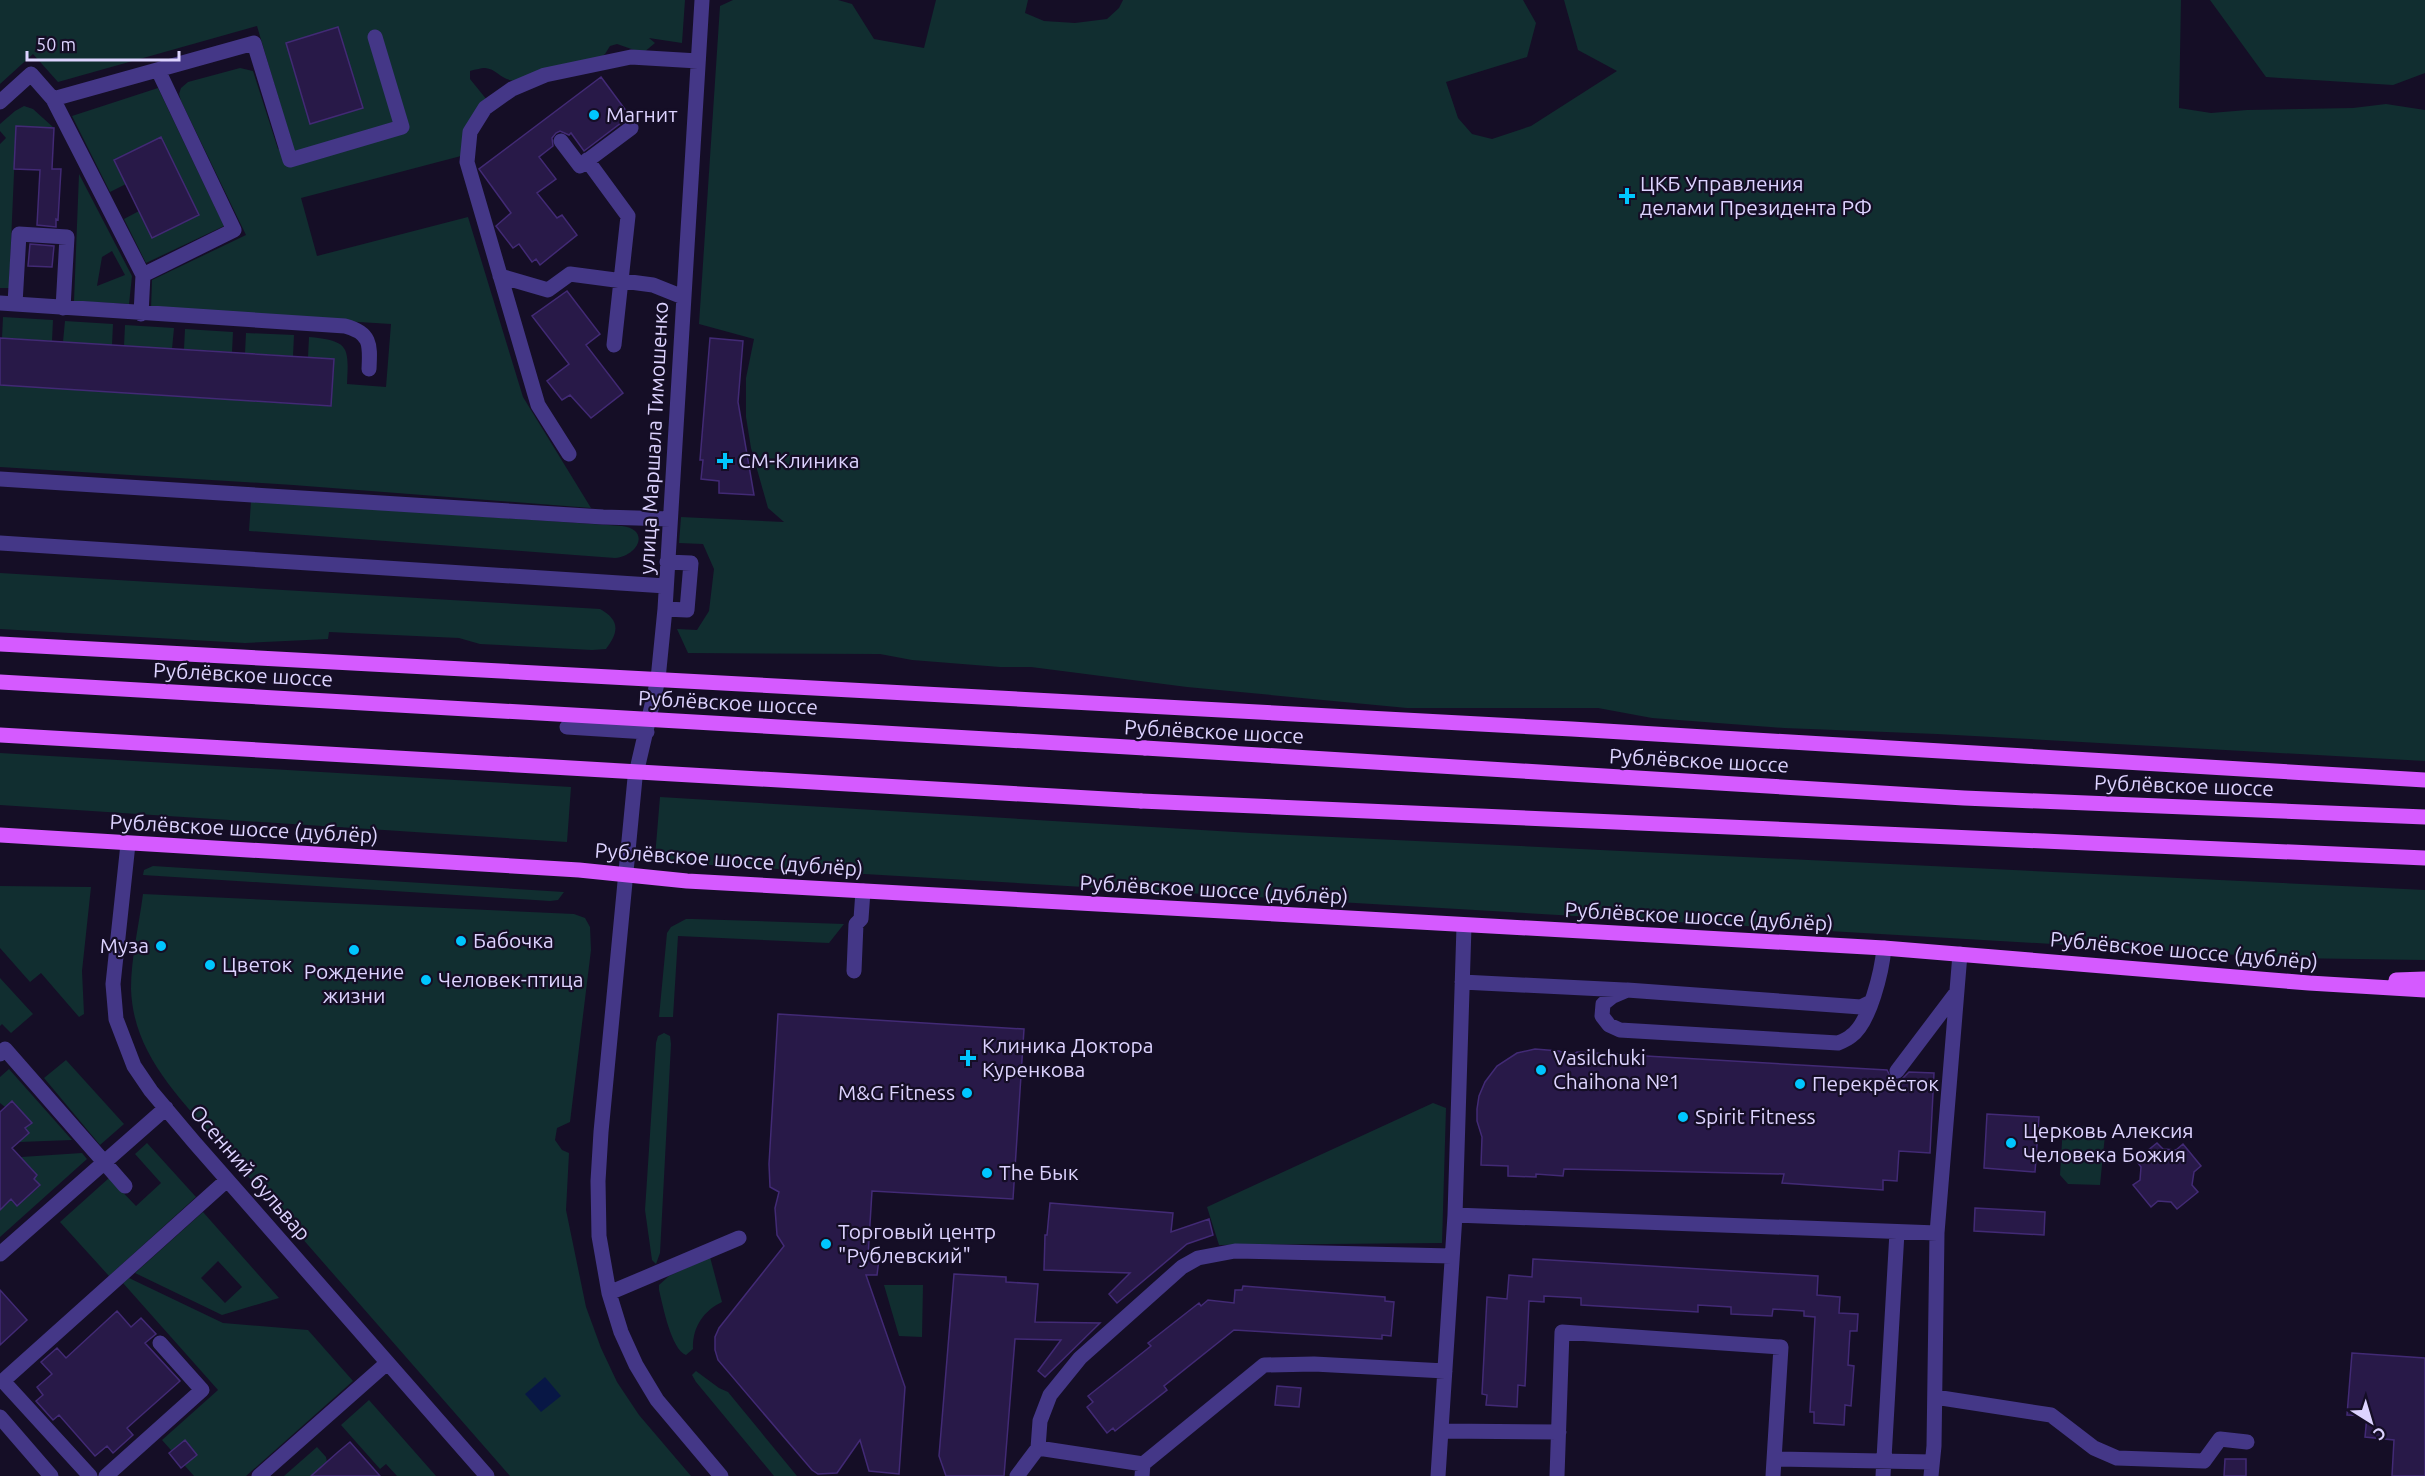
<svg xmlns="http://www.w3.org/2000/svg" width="2425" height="1476" font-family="Ubuntu,sans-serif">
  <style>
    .green { fill: #112e30; fill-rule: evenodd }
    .water { fill: #081745 }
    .building { fill: #281948; stroke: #422a75; stroke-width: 1.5 }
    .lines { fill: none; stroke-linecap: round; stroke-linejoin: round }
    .minor { stroke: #443787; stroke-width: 15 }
    .major { stroke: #d55aff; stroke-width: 15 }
    .major-bridge { stroke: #d55aff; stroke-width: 15 }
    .poi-dot { fill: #00c6fe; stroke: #150e26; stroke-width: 2 }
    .labels { text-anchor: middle; stroke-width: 4.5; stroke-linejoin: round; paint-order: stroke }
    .poi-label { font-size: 21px; fill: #ddd3ff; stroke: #150e26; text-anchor: start }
    .street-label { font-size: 21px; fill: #ddd3ff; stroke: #150e26 }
  </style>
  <rect width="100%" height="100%" fill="#150e26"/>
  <path class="green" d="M0,0H685L682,43L649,38L655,43L643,53L617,44L610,46L605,54L598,60L518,81C500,81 498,69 485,68C481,68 474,70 470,71V79L487,100L461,156L301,198L317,256L468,217L523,397L591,508L293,485L0,467V385L330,406L334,359L308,357L309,337C349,341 349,346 347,384L386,387L391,324L151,309L152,280L246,235L181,101L179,94L181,88L188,82L240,68L253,71L278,149L292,144L257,26L58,82L33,54L0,84Z
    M733,0H838L852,4L874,39L924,48L936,0H1028L1025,13L1044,21L1075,23L1107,19L1119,8L1123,0H1523L1536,23L1527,57L1446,82L1458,118L1472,134L1492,139L1531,126L1617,71L1578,50L1564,0H2181L2179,108L2211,113L2247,110L2353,108L2386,104L2425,110V761L1937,734L1784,728L1652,718L1598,708H1407L1187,687L1031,667H1000L912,660L880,654L688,653L677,629L697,630L709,611L714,569L703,544L679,543L681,517L784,522L768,508L751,448L746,417V378L754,339L699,324L720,6Z
    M2210,0H2425V73L2393,85L2266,77Z
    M158,88L224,226L146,263L124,219L139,211L152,238L199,215L161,137L114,160L126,184L110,192L72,116Z
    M24,106L33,109L54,128L16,127L9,288H0V144L6,138L0,131V124L15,111Z
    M79,174L132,276L129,304L74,301ZM112,251L125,275L97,286L102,257Z
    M3,317L53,320L52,341L2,338Z
    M65,321L113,324L112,345L63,342Z
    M125,325L174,328L172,349L124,346Z
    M185,329L233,332L232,352L184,349Z
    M246,333L294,335L293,356L245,353Z
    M251,501L622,526C651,530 638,556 615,558L249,531Z
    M0,573L600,609C620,620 619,632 606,649L592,650L480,644L459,638L329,632L328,639L245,643L0,629Z
    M0,753L571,787L567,842L0,805Z
    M660,797L1251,833L2425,890V960L2289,958L660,862L655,857Z
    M153,866L564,892L558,900L550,901L143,875L144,870Z
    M0,886L91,887L82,971L84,1014L79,1017L41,973L30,982L0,948Z
    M143,894L574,914L585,918L590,927L591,950L570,1122L557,1128L555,1140L562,1150L569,1153L566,1210L586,1307L601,1348L617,1382L639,1415L691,1476H510L217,1141C178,1096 133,1053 131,989C131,958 139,925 143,894Z
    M686,919H693L844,924L829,943L678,936L673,1017H659L667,933L671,927Z
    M0,978L33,1014L11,1033L2,1024L0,1026Z
    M664,1033L670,1036L671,1044L660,1253L656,1264L652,1260L645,1210L656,1043L658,1036Z
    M66,1060L124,1124L100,1145L44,1078Z
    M9,1069L72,1140L19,1142L29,1133L25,1128L31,1123L13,1101L5,1107L0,1103V1077Z
    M1433,1103L1446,1108L1442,1243L1219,1245L1207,1207Z
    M2063,1125L2097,1127L2105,1135L2100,1185L2068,1184L2060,1175Z
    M147,1143L196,1197L109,1276L60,1222L109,1178L136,1206L161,1183L135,1154Z
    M82,1153L87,1159L0,1237V1198L6,1204L11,1199L17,1206L40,1186L34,1179L37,1175L21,1157Z
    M203,1212L279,1298L222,1315L135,1273ZM218,1261L242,1287L225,1303L201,1278Z
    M710,1257L722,1302C703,1311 692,1328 693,1349L686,1355C671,1349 663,1306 659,1290V1285L669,1276Z
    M129,1278L223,1323L308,1330L353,1381L246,1476H194L162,1440L218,1390L123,1283Z
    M884,1285H923L922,1337L899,1336Z
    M696,1371L719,1388L728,1392L797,1476H774L696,1382L692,1375Z
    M369,1400L436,1476H397L386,1464L380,1469L341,1425Z
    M317,1447L326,1457L327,1462L311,1476H284Z"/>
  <path class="water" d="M545,1377L561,1396L541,1412L525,1394Z"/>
  <path class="building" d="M338,27L363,108L310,124L286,43Z
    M601,77L630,116L584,151L571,133L569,135L560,131L556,133L552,138L553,146L539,157L556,179L537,193L557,218L562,215L577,235L540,265L536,259L532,262L519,244L513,248L496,226L511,213L479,169Z
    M16,126L54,128L52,169H61L58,220L56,219V227L37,225L40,170L14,169Z
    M161,137L199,215L152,238L114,160Z
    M30,244L54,246L52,267L28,266Z
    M567,291L600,334L586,345L623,393L591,418L570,395L562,400L547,381L569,364L532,316Z
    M0,338L334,359L331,406L0,385Z
    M710,338L743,341L738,402L754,495L719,493V481L701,479L703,460H700Z
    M778,1014L1024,1029L1013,1199L872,1191L868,1257L879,1259L877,1275H866L905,1387L899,1474L869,1471L860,1440L837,1473L818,1474L812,1470L718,1360L715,1350V1337L719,1328L784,1246L777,1235L775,1208L779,1192L770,1187L769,1164Z
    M1535,1049L1559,1051L1571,1056L1577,1052L1887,1070L1891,1078L1896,1081L1901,1080L1909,1072L1934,1073L1930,1153L1899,1151L1897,1181L1883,1180V1190L1782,1183L1784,1174L1564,1169L1563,1176L1536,1174V1177L1508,1176V1166L1481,1165L1482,1137L1477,1121V1109L1479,1096L1485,1082L1497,1066L1517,1053Z
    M12,1101L32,1123L25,1128L29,1133L12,1148L37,1175L34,1179L40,1185L17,1206L11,1199L0,1210V1112Z
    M1987,1114L2039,1117L2035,1172L1984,1168Z
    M2157,1143L2163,1149L2176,1150L2183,1144L2201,1166L2194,1172L2192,1185L2198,1192L2177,1209L2171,1202L2158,1201L2151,1207L2133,1185L2140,1180L2141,1167L2136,1160Z
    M1050,1203L1173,1213L1171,1232L1209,1219L1213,1235L1187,1244L1117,1303L1109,1294L1130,1273L1044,1270L1045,1235H1047Z
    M1975,1208L2045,1212L2044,1235L1974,1231Z
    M1533,1259L1818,1276L1817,1295L1840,1297L1839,1313L1858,1314L1857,1331H1850L1848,1365L1854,1366L1851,1406L1845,1405L1844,1425L1814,1423V1412H1810L1815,1317L1804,1316V1311L1773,1309L1772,1316L1731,1314V1307L1698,1305V1312L1581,1305V1298L1544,1296V1302L1529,1301L1525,1386L1518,1385L1517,1407L1486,1405L1487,1395L1482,1394L1487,1297L1507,1299L1509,1275L1532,1277Z
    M954,1274L1006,1277V1282L1038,1284L1035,1322L1100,1323L1045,1377L1038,1371L1061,1340L1015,1339L1004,1476H946L939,1456Z
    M1243,1286L1385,1297V1301L1394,1302L1391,1336L1382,1335V1339L1234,1330L1164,1386L1167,1390L1115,1431L1113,1428L1107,1433L1087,1407L1093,1402L1088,1396L1151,1346L1148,1343L1199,1303L1201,1306L1208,1300L1234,1303L1235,1290H1242Z
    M0,1290L27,1320L0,1345Z
    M117,1311L131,1327L141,1318L156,1334L145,1343L180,1381L127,1428L133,1435L113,1453L107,1446L95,1456L59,1415L53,1420L36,1401L43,1395L37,1387L52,1374L41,1362L57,1348L66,1358Z
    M2352,1353L2425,1358V1476H2392L2394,1440L2365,1437L2367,1416L2347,1415Z
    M1277,1386L1301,1388L1299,1407L1275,1405Z
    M185,1440L197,1455L181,1468L169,1453Z
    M350,1442L380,1476H311L338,1452Z
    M2225,1459H2246V1476H2224Z"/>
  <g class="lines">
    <path class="minor" d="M702,0L665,609L658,679L635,778L601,1132L598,1181L599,1236L609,1293L621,1332L636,1365L657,1400L721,1476
      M53,99L254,43L290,160L402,127L375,37
      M0,102L31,74L53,99L143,275
      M561,141L580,166L631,128
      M587,160L628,216L614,345
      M500,276L548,290L570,274L653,285L683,297
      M0,303L345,326C372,333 370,346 369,369
      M15,304L19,234L67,237L63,308
      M141,314L143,275L234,230L158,70
      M569,454L538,405L467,162L470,132L485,108L512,89L545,75L631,57L698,61
      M0,479L603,517L670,519
      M0,543L666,586
      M665,609L687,610L691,563L667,562
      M567,727L647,732
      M128,844L113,984L116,1019L134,1066L151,1091L194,1142L487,1476
      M854,971L856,924L861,919L863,891
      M1462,982L1624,990
      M1871,1002L1861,1007L1627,990L1613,996L1603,1004L1602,1016L1609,1025L1620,1030L1838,1043C1843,1041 1848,1039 1851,1036C1870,1023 1882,970 1884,948
      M0,1054L5,1049L125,1186
      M1897,1071L1956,993
      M1455,1215L1937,1233
      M0,1254L166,1108
      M609,1293L739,1238
      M1935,1397L2051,1415L2094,1448L2117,1458L2204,1461L2220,1439L2247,1442
      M0,1417L51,1476
      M1441,1431L1559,1432
      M1775,1459L1932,1462
      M1143,1464L1038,1448L1040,1421L1050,1395L1080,1358L1182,1267L1198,1258L1235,1251L1452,1256
      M90,1476L3,1381L227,1180
      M106,1476L202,1390L160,1343
      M259,1476L387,1363
      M1017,1476L1038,1448
      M1142,1476L1143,1464L1264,1365L1314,1364L1445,1371
      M1438,1476L1455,1215L1464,926
      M1557,1476L1562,1332L1781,1347L1773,1476
      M1883,1476L1897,1232
      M1931,1476L1934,1446L1937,1233L1960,954"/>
    <path class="major" d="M0,644L1572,729L2425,780
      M1145,748L1964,798L2425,817
      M1141,801L2425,858
      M0,835L579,870L687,881L1884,948L2309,983L2425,990
      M2396,980L2425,979"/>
    <path class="major-bridge" d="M0,682L1145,748
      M0,735L1141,801"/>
  </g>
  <g class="poi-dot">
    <circle cx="594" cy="115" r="6"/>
    <path d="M1624 187h6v6h6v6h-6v6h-6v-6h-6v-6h6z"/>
    <path d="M722 452h6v6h6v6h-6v6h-6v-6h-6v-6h6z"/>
    <circle cx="461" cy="941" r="6"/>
    <circle cx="161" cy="946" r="6"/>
    <circle cx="354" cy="950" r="6"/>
    <circle cx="210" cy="965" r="6"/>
    <circle cx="426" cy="980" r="6"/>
    <path d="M965 1049h6v6h6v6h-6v6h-6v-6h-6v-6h6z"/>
    <circle cx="1541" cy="1070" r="6"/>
    <circle cx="1800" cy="1084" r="6"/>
    <circle cx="967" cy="1093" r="6"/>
    <circle cx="1683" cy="1117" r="6"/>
    <circle cx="2011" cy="1143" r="6"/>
    <circle cx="987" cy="1173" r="6"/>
    <circle cx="826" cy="1244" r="6"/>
  </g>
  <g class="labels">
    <g class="poi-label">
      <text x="606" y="122">Магнит</text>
      <text x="1640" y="191">ЦКБ Управления<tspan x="1640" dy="24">делами Президента РФ</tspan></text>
      <text x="738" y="468">СМ-Клиника</text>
      <text x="473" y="948">Бабочка</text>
      <text x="149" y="953" text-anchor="end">Муза</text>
      <text x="222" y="972">Цветок</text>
      <text x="354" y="979" text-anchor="middle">Рождение<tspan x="354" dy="24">жизни</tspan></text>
      <text x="438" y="987">Человек-птица</text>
      <text x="982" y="1053">Клиника Доктора<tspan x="982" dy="24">Куренкова</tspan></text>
      <text x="1553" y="1065">Vasilchuki<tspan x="1553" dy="24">Chaihona №1</tspan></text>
      <text x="1812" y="1091">Перекрёсток</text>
      <text x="955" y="1100" text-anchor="end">M&amp;G Fitness</text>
      <text x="1695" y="1124">Spirit Fitness</text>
      <text x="2023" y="1138">Церковь Алексия<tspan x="2023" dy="24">Человека Божия</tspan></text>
      <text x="999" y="1180">The Бык</text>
      <text x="838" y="1239">Торговый центр<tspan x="838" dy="24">"Рублевский"</tspan></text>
    </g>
    <g class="street-label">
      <text transform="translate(654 438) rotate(-87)" y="7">улица Маршала Тимошенко</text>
      <text transform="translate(243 675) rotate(3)" y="7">Рублёвское шоссе</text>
      <text transform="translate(728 703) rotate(3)" y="7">Рублёвское шоссе</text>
      <text transform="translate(1214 732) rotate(3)" y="7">Рублёвское шоссе</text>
      <text transform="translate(1699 761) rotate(3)" y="7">Рублёвское шоссе</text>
      <text transform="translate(2184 786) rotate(2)" y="7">Рублёвское шоссе</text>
      <text transform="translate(244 829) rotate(3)" y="7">Рублёвское шоссе (дублёр)</text>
      <text transform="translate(729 860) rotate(4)" y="7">Рублёвское шоссе (дублёр)</text>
      <text transform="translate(1214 890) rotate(3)" y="7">Рублёвское шоссе (дублёр)</text>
      <text transform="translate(1699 917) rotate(3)" y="7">Рублёвское шоссе (дублёр)</text>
      <text transform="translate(2184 951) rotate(5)" y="7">Рублёвское шоссе (дублёр)</text>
      <text transform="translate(250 1173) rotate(49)" y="7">Осенний бульвар</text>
    </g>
  </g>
  <g transform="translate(2371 1422) rotate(143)" stroke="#150e26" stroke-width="4.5" paint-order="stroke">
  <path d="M0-4.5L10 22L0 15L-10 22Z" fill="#ddd3ff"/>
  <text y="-9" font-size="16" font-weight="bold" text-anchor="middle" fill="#ddd3ff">С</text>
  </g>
  <path d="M27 51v9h152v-9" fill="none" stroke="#ddd3ff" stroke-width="3"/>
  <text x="36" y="51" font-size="18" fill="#ddd3ff" stroke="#150e26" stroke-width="4.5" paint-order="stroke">50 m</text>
</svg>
